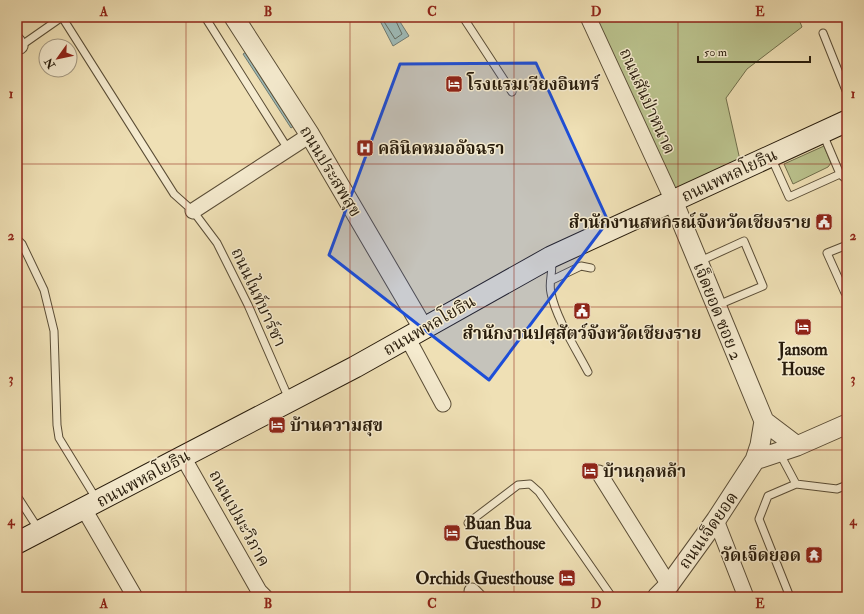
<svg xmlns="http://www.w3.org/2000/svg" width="864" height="614" font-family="'IM FELL Double Pica','Noto Serif Thai',serif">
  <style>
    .green { fill: #bac28d; stroke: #716f4c }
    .water { fill: #9ebbb8; stroke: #6f7b73 }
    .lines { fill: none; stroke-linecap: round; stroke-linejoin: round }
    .shore { stroke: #636c62; stroke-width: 1 }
    .service-casing { stroke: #5a4d36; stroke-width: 9 }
    .minor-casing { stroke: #5a4d36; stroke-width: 17 }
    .tertiary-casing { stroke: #5a4d36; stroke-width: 21 }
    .secondary-casing { stroke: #281c0c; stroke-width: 23 }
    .service { stroke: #f5ebcf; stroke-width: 7 }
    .minor { stroke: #f5ebcf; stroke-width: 15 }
    .tertiary { stroke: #f5ebcf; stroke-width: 19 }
    .secondary { stroke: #f5ebcf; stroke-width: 21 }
    .marked { fill: #1d4ed8; fill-opacity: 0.2; stroke: #1d4ed8; stroke-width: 3; stroke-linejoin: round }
    .grid { fill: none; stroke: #8f2418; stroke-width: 1; stroke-opacity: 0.55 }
    .labels { text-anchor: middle; stroke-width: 3; stroke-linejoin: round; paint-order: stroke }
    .poi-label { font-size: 17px; font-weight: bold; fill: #281c0c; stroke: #f5ebcf; text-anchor: start }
    .street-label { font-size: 17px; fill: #281c0c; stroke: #f5ebcf }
    .neatline { fill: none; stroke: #8f2418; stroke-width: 1.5 }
    .grid-label { font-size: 13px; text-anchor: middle; font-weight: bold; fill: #8f2418 }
  </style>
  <rect width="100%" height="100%" fill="#efe0b5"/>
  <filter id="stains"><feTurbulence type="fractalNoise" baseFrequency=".005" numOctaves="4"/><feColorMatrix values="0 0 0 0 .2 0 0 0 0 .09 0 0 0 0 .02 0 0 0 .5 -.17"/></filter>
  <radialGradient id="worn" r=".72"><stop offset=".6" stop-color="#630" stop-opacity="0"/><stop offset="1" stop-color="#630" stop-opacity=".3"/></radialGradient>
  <path class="green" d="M583,17H798L802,27L747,69L726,98L742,169L673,201Z
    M824,146L831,163L828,167L793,184L784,164Z"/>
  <path class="water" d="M378,17H397L409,36L393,46Z
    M246,52L294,126L291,128L243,54Z"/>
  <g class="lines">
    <path class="shore" d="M381,17L395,39L402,34L394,17"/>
    <defs>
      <path id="service" d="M62,17L174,194L193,211L217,243L248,305L289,399
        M205,17L288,149
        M463,17L512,92
        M823,33L847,93
        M19,47L62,17
        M771,157L789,197L840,174L823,134
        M840,174L847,180
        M17,239L22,244L44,290L54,331L57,425L59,438L97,500
        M847,245L827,253L845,293H847
        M551,259C554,271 548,282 551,293C556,318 576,349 588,372
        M698,262L744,241L763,286L718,305
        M552,280L581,266L591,268
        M779,452L796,484
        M17,496L39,530
        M468,523L518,485L530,484L539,492L612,597
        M790,597L759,519L768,496L796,484L837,489L847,485"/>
      <path id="minor" d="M588,17L673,201
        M17,41L20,46
        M193,211L310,135
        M407,337L443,404
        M183,457L259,591L265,597
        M599,473L669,585
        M84,509L135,597
        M716,520L746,597
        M472,591L478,597"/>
      <path id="tertiary" d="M234,17L310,135L423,328
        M673,201L764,421
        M764,421L797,446
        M755,460L797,446L847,424
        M657,597L669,585L716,520L755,460L760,445L764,421"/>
      <path id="secondary" d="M17,543L355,367L551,257L847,121"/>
    </defs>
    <use href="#service" class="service-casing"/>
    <use href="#minor" class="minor-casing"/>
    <use href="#tertiary" class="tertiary-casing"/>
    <use href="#secondary" class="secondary-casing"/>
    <use href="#service" class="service"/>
    <use href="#minor" class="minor"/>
    <use href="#tertiary" class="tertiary"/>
    <use href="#secondary" class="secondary"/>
  </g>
  <path class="marked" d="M536,63L608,221L489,380L329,255L400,64Z"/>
  <path class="grid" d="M186,17V597M350,17V597M514,17V597M678,17V597M17,164H847M17,307H847M17,450H847"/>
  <defs>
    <symbol id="hotel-square" viewBox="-11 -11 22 22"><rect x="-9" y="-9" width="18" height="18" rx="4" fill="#8f2418" stroke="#f5ebcf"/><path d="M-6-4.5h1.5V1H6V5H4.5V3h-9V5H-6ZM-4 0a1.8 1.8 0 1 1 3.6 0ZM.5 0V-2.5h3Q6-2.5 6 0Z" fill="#fff"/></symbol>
    <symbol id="hospital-square" viewBox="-11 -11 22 22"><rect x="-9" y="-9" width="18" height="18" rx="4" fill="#8f2418" stroke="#f5ebcf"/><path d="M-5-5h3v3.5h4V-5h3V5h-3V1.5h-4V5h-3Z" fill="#fff"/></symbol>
    <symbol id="civic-square" viewBox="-11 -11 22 22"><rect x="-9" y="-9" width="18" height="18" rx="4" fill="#8f2418" stroke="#f5ebcf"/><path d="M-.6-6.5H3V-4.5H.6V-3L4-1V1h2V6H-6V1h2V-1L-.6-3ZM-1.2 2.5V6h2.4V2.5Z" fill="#fff"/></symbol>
    <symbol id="temple-square" viewBox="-11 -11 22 22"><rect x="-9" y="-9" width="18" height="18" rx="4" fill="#8f2418" stroke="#f5ebcf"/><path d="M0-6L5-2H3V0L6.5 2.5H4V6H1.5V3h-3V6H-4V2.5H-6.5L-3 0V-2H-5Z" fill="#fff"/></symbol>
  </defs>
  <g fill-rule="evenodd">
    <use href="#hotel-square" x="444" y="74" width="20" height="20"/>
    <use href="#hospital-square" x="355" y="138" width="20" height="20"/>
    <use href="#civic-square" x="814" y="212" width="20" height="20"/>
    <use href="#civic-square" x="572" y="301" width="20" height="20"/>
    <use href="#hotel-square" x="793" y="317" width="20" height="20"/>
    <use href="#hotel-square" x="267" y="415" width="20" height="20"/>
    <use href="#hotel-square" x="580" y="461" width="20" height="20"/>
    <use href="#hotel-square" x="442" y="523" width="20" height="20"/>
    <use href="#temple-square" x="804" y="545" width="20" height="20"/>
    <use href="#hotel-square" x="557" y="568" width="20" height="20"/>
  </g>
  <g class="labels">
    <g class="poi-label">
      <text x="467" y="90">โรงแรมเวียงอินทร์</text>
      <text x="378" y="154">คลินิคหมออัจฉรา</text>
      <text x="811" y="228" text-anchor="end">สำนักงานสหกรณ์จังหวัดเชียงราย</text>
      <text x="582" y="339" text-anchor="middle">สำนักงานปศุสัตว์จังหวัดเชียงราย</text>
      <text x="803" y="355" text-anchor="middle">Jansom<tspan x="803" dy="20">House</tspan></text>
      <text x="290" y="431">บ้านความสุข</text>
      <text x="603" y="477">บ้านกุลหล้า</text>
      <text x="465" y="529">Buan Bua<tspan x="465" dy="20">Guesthouse</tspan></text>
      <text x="801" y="561" text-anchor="end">วัดเจ็ดยอด</text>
      <text x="554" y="584" text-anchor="end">Orchids Guesthouse</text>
    </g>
    <g class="street-label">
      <text transform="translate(648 101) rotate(66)" y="6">ถนนสันป่าหนาด</text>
      <text transform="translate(331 171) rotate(59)" y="6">ถนนประสพสุข</text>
      <text transform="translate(729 175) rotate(-25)" y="6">ถนนพหลโยธิน</text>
      <text transform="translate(259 297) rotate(65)" y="6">ถนนไนท์บาร์ซา</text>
      <text transform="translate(718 311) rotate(68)" y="6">เจ็ดยอด ซอย 2</text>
      <text transform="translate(429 325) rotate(-30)" y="6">ถนนพหลโยธิน</text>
      <text transform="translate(143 478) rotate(-28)" y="6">ถนนพหลโยธิน</text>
      <text transform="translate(240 518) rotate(61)" y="6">ถนนเปมะวิภาค</text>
      <text transform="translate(708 530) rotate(-55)" y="6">ถนนเจ็ดยอด</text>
    </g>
  </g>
  <rect width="864" height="614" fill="none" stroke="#efe0b5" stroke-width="44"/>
  <g transform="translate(58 58) rotate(237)"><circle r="19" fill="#f5ebcf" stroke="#a39881"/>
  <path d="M0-3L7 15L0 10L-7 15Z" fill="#8f2418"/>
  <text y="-6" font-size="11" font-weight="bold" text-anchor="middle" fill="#281c0c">N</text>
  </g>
  <path d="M698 56v6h112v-6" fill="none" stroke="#281c0c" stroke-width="2"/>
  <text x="704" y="56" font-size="12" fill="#281c0c" stroke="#f5ebcf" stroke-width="3" paint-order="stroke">50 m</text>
  <rect x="22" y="22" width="820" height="570" class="neatline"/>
  <g class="grid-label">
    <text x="104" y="16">A</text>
    <text x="268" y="16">B</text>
    <text x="432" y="16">C</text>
    <text x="596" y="16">D</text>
    <text x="760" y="16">E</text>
    <text x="11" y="98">1</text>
    <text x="853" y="98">1</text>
    <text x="11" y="240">2</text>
    <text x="853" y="240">2</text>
    <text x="11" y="383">3</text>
    <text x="853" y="383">3</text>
    <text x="11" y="525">4</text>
    <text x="853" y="525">4</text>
    <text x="104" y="608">A</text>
    <text x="268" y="608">B</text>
    <text x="432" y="608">C</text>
    <text x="596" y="608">D</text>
    <text x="760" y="608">E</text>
  </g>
  <rect width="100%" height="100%" filter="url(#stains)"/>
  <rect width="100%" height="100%" fill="url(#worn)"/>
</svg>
